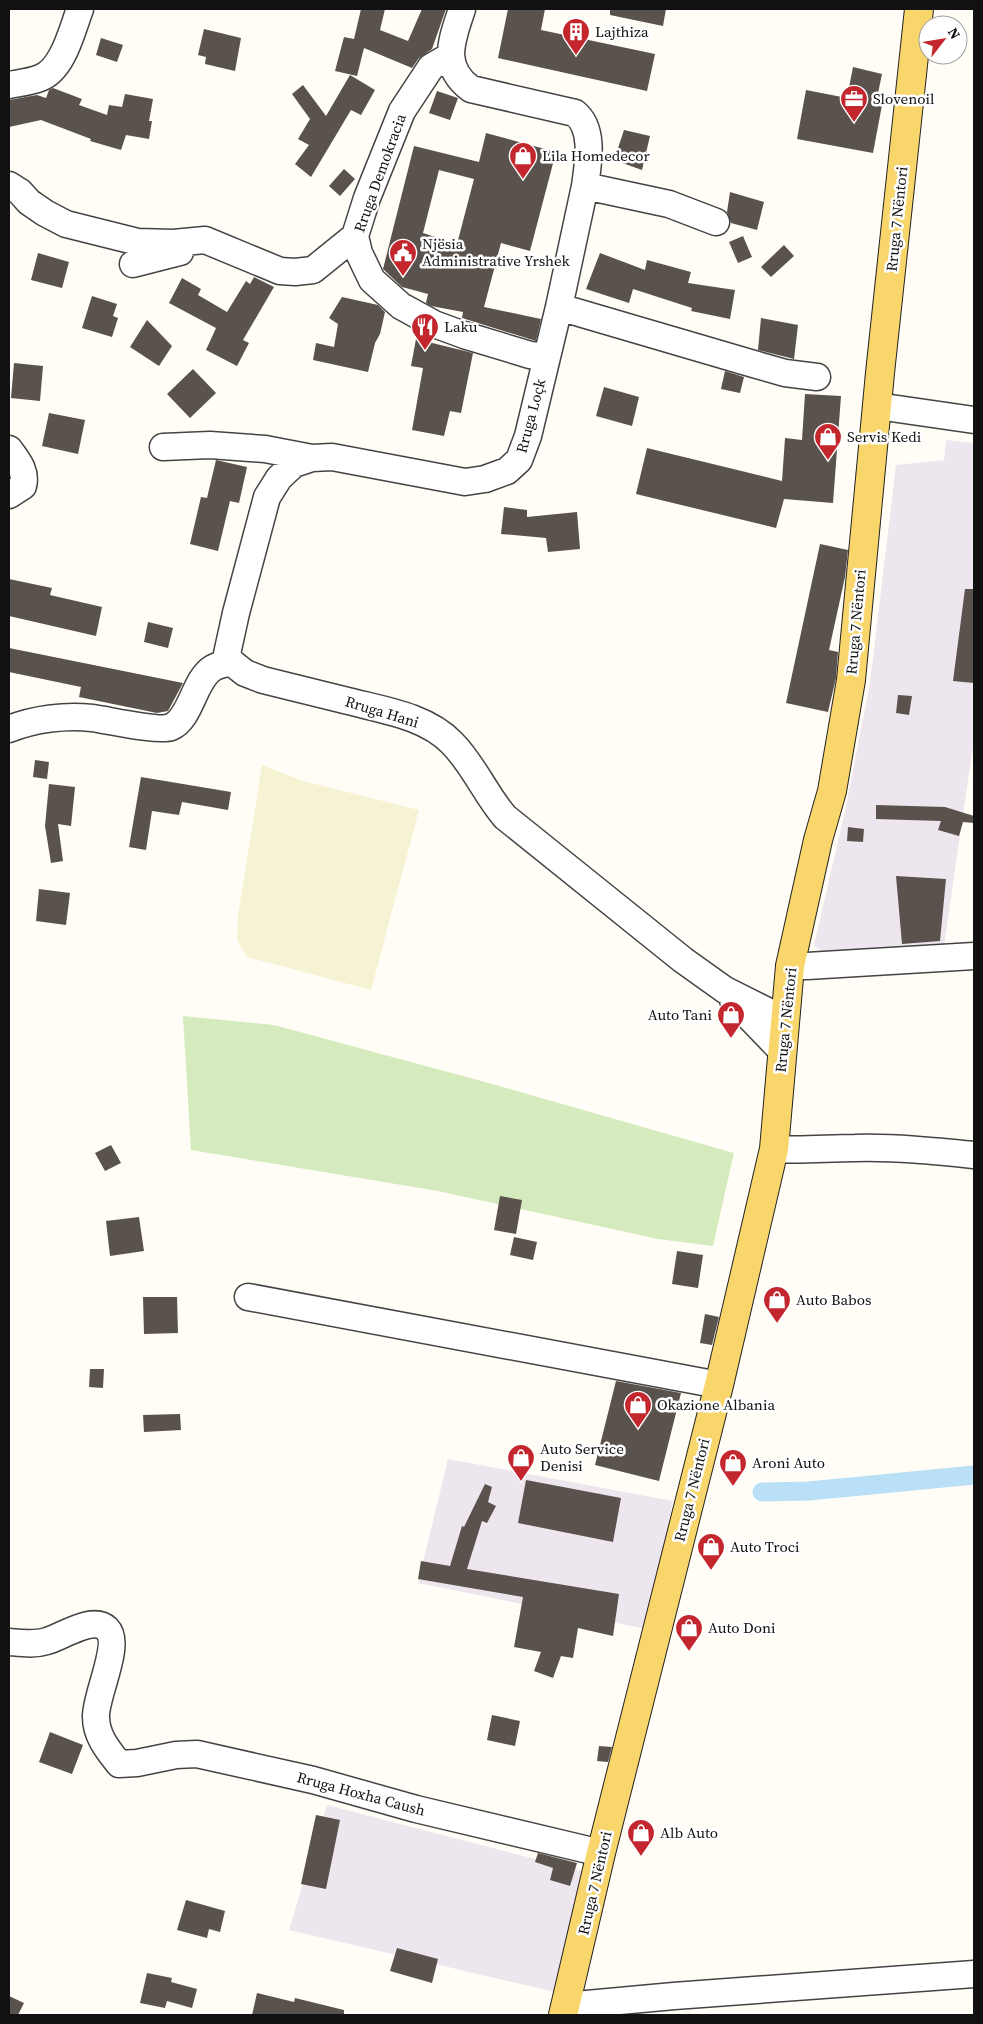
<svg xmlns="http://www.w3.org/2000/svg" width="983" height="2024" font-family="'Source Serif 4',serif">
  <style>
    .industrial { fill: #eee6ef }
    .farmland { fill: #f6f3d4 }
    .green { fill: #d5ebbd }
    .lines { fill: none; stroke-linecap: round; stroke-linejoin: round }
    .canal { stroke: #b9e0f7; stroke-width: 19 }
    .building { fill: #5a524d; fill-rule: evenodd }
    .minor-casing { stroke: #444; stroke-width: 29 }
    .major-casing { stroke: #222; stroke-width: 30 }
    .minor { stroke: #fff; stroke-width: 26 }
    .major { stroke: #f9d66b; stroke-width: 28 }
    .labels { text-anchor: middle; stroke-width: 5; stroke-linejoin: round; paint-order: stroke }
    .poi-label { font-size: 15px; fill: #111; stroke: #fff; text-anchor: start }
    .street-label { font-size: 15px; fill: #111; stroke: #fff }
  </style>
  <rect width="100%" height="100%" fill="#fffdf5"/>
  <path class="industrial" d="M946,440L974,443V739L944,946L823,954L814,945L845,811L870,683L896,465L944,460Z
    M448,1459L673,1501L646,1629L418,1583Z
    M327,1805L597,1875L568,1995L289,1930Z"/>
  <path class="farmland" d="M262,765L303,781L419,810L371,990L247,957L237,939L238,916Z"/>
  <path class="green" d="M183,1016L274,1025L496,1085L734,1153L713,1246L658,1239L438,1191L191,1150Z"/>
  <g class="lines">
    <path class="canal" d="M762,1492L809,1491L974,1475"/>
  </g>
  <path class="building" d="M361,9H385L380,30L408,41L422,9H446L432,49L419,58L412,68L364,48L357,76L335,71L344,37L354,39Z
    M508,9H545L541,30L655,54L647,91L498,58Z
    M610,9H666L663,26L610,15Z
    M204,29L241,38L235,71L205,64L206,57L198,55Z
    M101,38L123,45L117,62L96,55Z
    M853,67L882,74L876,103L882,105L873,153L797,139L806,90L847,98Z
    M350,75L375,90L361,115L351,110L311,177L295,164L309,145L298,139L310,119L292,94L303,85L326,116Z
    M53,88L82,99L79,105L107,115L109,105L122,107L125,94L153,99L149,121H152L149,139L126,135L121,150L90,141L91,139L41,120L9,127V100L37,95L46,98L49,90Z
    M437,91L458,98L450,120L429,113Z
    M624,130L650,136L642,170L614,160Z
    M486,133L556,152L530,251L501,243L484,307L541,319L536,341L462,318L463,312L431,306L426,303L428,294L402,287L383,269L414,146L479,162ZM439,170L474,179L457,244L423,233Z
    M344,169L355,179L340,196L329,186Z
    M730,192L764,202L757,230L731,223L727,212Z
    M743,236L752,257L738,263L729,242Z
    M784,245L794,256L771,277L761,267Z
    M38,253L69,262L62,288L31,280Z
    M600,253L645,270L647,260L691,272L688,283L735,290L730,319L691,311L692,308L633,289L629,303L586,289Z
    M254,277L274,287L243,340L249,343L237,366L206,350L216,328L169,303L182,278L201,289L198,295L227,312L246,281L250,284Z
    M92,296L117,304L113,316L118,318L112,337L82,328Z
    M342,297L378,305L385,312L380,334L375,343L368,372L313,360L316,343L334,347L338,324L329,318Z
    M761,318L798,325L794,359L758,350Z
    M147,320L172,346L159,366L130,347Z
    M416,339L473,353L461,413L450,411L444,436L412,430L423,368L411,366Z
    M14,363L43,366L40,401L11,398Z
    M193,369L216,393L190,418L167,394Z
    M725,371L744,377L740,393L721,389Z
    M604,387L639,397L632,426L596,416Z
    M805,394L841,396L833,503L784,499L776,528L636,494L647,448L782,481L785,438L802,440Z
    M49,413L85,420L78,454L42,446Z
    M216,460L247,467L239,503L230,501L218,551L190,544L201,497L207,498Z
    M504,507L527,510V517L577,512L580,549L548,552L546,538L501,534Z
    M820,544L848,550L845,577L829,650L838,652L836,678L828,712L786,703Z
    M9,579L52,588L50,595L102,607L96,636L9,616Z
    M965,589H974V683L953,681Z
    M148,622L173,628L168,648L144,642Z
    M9,648L183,683L168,711L157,713L79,697L81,687L9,672Z
    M898,695L912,696L909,715L896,713Z
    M35,760L49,762L47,779L33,777Z
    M141,777L231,792L228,810L182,802L179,815L152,811L146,850L129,847Z
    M49,784L75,787L71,826L58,824L63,861L51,863L45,826Z
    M876,805L945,807L974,816V823L963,822L959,836L938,830L941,821L876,819Z
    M848,827L864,829L863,842L847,841Z
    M896,876L946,879L940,941L902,944Z
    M39,889L70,893L66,925L36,921Z
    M111,1145L121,1163L105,1171L95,1153Z
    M500,1196L522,1200L516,1234L494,1230Z
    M139,1217L144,1251L110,1256L106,1221Z
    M514,1237L537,1242L533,1260L510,1255Z
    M677,1251L703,1255L698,1288L672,1284Z
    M143,1297H177L178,1333L144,1334Z
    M705,1314L719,1317L712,1345L700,1343Z
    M90,1369H104L103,1388L89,1387Z
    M616,1381L681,1393L659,1481L595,1465Z
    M180,1414L181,1430L144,1432L143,1415Z
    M526,1480L621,1498L613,1542L518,1523Z
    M485,1484L492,1487L488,1502L496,1506L487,1523L482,1521L467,1569L619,1594L613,1636L578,1628L573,1658L561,1656L553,1678L534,1671L541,1652L514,1647L523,1597L418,1579L421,1561L450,1566L462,1526L464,1527Z
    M492,1715L520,1721L515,1746L487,1740Z
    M50,1732L83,1745L72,1774L39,1762Z
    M599,1746L612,1747L608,1762L597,1761Z
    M316,1815L340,1820L326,1889L301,1884Z
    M538,1853L577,1863L570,1886L550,1880L553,1868L535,1862Z
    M186,1900L225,1911L220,1932L209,1929L207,1938L177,1930Z
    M397,1948L438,1959L432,1983L390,1971Z
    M147,1973L172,1978L171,1982L197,1989L192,2008L167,2001L165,2008L140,2003Z
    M257,1993L294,2002L295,1998L344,2010V2015H252Z
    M9,1996L24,2003L18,2015H9Z"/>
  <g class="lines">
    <defs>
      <path id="minor" d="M462,9C452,40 440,66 471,89L575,113C595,129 588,164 585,186L559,307L528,436L519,460L507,471L485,479L465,482L332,457L312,458L294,464L279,478L267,497L236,613L227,654L231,662L245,673L263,680C291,687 320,694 348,701C383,710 426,716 452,743C474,765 485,794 505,817L683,960L725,990L785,1020
        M450,56L431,67L402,111L367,198L355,236L359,253L372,280L401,306L434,324L464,335L530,355L546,357
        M9,85C19,83 30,82 40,78C63,70 72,30 80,9
        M9,185L20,192L29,202L45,213L66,224L138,242L173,243L205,240L280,271L295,272L313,270L355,236
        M585,186L669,204L716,222
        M133,264L180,252
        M559,307L757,365L785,373L817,377
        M877,406L974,420
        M163,447L210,445L265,449L312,458
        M9,449C17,460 27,471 23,486L9,495
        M9,729C34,719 65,715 92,718C108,720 159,732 171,727C191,719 194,679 213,668C218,665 225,664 231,662
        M790,966H807L974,956
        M733,1000L782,1051
        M774,1149C802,1151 828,1148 855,1148C895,1147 935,1151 974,1155
        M248,1297L719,1385
        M9,1642C21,1643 34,1645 47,1641C62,1637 93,1615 107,1629C122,1644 95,1696 96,1717C96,1736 108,1750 119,1764L137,1763L176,1755L197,1754L313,1780L416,1809L601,1853
        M565,2006L674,1996L974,1974"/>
      <path id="major" d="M563,2015L601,1853L719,1385L774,1149L790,966L818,840L832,791L851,680L880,373L919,9"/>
    </defs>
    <use href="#minor" class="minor-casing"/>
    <use href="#major" class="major-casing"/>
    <use href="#minor" class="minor"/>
    <use href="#major" class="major"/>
  </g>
  <defs>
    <symbol id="building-pin" viewBox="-11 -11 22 30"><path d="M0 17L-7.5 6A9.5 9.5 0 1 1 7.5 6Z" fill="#c4262e" stroke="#fff"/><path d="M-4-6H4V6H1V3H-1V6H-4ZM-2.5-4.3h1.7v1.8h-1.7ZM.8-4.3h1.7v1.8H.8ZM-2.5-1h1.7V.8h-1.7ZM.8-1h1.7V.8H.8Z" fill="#fff"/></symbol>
    <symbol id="office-pin" viewBox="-11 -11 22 30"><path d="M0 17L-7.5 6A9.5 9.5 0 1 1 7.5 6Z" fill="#c4262e" stroke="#fff"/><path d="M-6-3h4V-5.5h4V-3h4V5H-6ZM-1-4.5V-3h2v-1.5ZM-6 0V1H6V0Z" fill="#fff"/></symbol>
    <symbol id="shop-pin" viewBox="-11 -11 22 30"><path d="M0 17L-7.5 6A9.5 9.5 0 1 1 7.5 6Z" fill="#c4262e" stroke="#fff"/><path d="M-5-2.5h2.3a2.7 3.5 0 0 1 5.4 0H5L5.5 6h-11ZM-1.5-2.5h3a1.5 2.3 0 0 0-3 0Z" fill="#fff"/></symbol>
    <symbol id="civic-pin" viewBox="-11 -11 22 30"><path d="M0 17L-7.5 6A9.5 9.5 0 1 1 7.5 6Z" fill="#c4262e" stroke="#fff"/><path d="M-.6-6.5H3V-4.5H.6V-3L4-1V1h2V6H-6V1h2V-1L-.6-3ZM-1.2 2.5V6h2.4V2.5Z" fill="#fff"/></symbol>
    <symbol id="restaurant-pin" viewBox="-11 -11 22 30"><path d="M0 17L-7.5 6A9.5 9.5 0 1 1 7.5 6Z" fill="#c4262e" stroke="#fff"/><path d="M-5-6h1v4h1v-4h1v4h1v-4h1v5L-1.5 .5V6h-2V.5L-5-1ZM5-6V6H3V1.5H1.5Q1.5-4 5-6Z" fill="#fff"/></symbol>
  </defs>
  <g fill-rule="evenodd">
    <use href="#building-pin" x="560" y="16" width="32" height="43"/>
    <use href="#office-pin" x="838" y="83" width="32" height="43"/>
    <use href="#shop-pin" x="507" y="140" width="32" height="43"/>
    <use href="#civic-pin" x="387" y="237" width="32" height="43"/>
    <use href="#restaurant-pin" x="409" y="311" width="32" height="43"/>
    <use href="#shop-pin" x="812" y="421" width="32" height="43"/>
    <use href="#shop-pin" x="715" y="999" width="32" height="43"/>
    <use href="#shop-pin" x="761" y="1284" width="32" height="43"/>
    <use href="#shop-pin" x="622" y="1389" width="32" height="43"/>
    <use href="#shop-pin" x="505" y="1442" width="32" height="43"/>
    <use href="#shop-pin" x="717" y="1447" width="32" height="43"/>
    <use href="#shop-pin" x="695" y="1531" width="32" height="43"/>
    <use href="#shop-pin" x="673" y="1612" width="32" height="43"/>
    <use href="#shop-pin" x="625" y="1817" width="32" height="43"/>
  </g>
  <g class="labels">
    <g class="poi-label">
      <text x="595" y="37">Lajthiza</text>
      <text x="873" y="104">Slovenoil</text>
      <text x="542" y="161">Lila Homedecor</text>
      <text x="422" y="249">Njësia<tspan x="422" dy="17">Administrative Yrshek</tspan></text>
      <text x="444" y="332">Laku</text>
      <text x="847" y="442">Servis Kedi</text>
      <text x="712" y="1020" text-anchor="end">Auto Tani</text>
      <text x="796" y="1305">Auto Babos</text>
      <text x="657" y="1410">Okazione Albania</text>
      <text x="540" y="1454">Auto Service<tspan x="540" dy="17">Denisi</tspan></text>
      <text x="752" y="1468">Aroni Auto</text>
      <text x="730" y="1552">Auto Troci</text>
      <text x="708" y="1633">Auto Doni</text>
      <text x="660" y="1838">Alb Auto</text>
    </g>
    <g class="street-label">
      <text transform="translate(380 173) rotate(-70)" y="5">Rruga Demokracia</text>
      <text transform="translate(897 219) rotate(-84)" y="5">Rruga 7 Nëntori</text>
      <text transform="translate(531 416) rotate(-75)" y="5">Rruga Loçk</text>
      <text transform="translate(856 622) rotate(-85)" y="5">Rruga 7 Nëntori</text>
      <text transform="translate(382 712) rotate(17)" y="5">Rruga Hani</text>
      <text transform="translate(786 1020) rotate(-84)" y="5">Rruga 7 Nëntori</text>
      <text transform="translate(692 1490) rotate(-76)" y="5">Rruga 7 Nëntori</text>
      <text transform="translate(361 1794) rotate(15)" y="5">Rruga Hoxha Caush</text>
      <text transform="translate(595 1883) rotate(-77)" y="5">Rruga 7 Nëntori</text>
    </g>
  </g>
  <rect width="983" height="2024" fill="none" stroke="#111111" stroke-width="20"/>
  <g transform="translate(943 40) rotate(59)"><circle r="24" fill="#ffffff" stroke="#a0a0a0"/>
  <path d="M0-4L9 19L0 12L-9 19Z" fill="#c4262e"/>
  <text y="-8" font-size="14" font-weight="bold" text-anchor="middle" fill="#111111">N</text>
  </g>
</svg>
